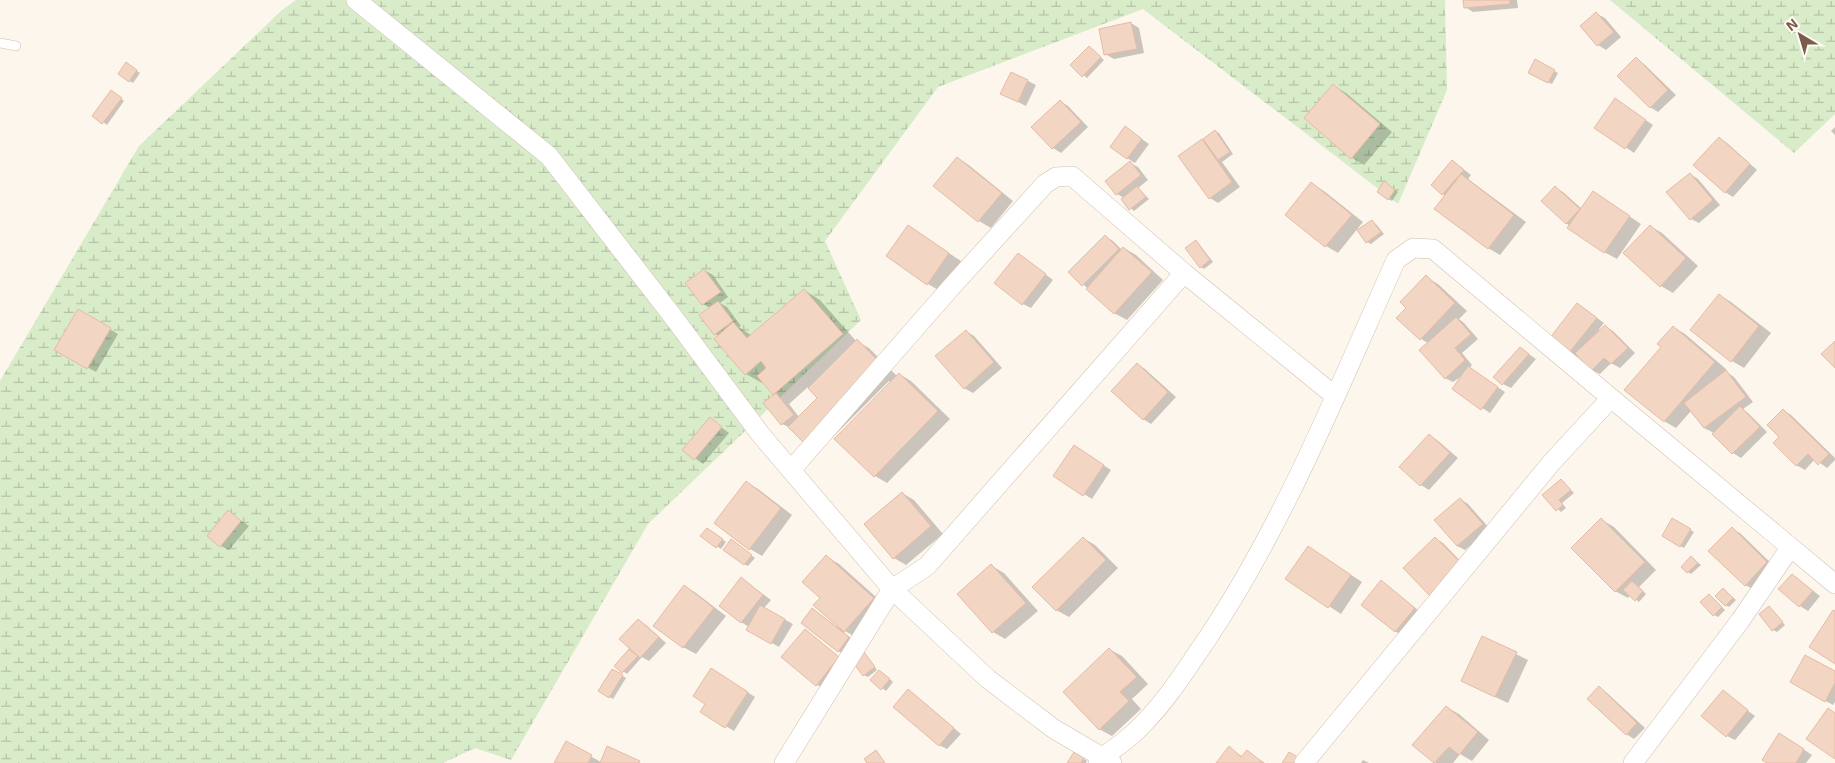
<svg xmlns="http://www.w3.org/2000/svg" width="1835" height="763" font-family="'Exo 2',sans-serif">
  <style>
    .wetland { fill: url(#wetland-marsh) }
    .shadow { fill: #0003; fill-rule: evenodd }
    .building { fill: #f3d5c3; stroke: #e6bba3 }
    .lines { fill: none; stroke-linecap: round; stroke-linejoin: round }
    .lane-casing { stroke: #d1beb0; stroke-width: 10 }
    .street-casing { stroke: #d1beb0; stroke-width: 20 }
    .lane { stroke: #fff; stroke-width: 9 }
    .street { stroke: #fff; stroke-width: 19 }
  </style>
  <defs>
    <pattern id="wetland-marsh" width="20" height="14" patternUnits="userSpaceOnUse" patternTransform="scale(1.25)"><rect width="20" height="14" fill="#d8ecc9"/><path d="M1 5h8M5 5V1M11 12h8M15 12V8" fill="none" stroke="#b4c2a5"/></pattern>
  </defs>
  <rect width="100%" height="100%" fill="#fdf6ec"/>
  <path class="wetland" d="M296,0H1445L1447,90L1398,204L1143,9L938,87L825,241L861,320L648,524L511,760L475,748L443,763H0V381L139,146L282,10Z
    M1610,0H1835V114L1794,153Z"/>
  <path class="shadow" d="M1465,0H1517L1518,8L1473,12L1465,7Z
    M1597,14L1605,18L1621,37L1606,50L1598,45Z
    M1131,23L1139,28L1144,53L1114,59L1105,54Z
    M1089,47L1104,60L1087,78L1072,65Z
    M1636,59L1644,64L1676,95L1658,112L1650,107Z
    M1536,61L1558,73L1552,84L1530,73Z
    M130,66L140,73L133,83L119,74Z
    M1028,81L1036,85L1026,106L1010,98Z
    M1334,86L1346,93L1392,132L1364,165L1352,158Z
    M115,94L124,101L107,125L94,115Z
    M1060,101L1068,106L1088,127L1061,153L1053,148L1033,127Z
    M1623,105L1653,125L1634,153L1596,127Z
    M1835,127V135L1831,131Z
    M1215,131L1219,133L1233,154L1222,162L1240,187L1218,203L1210,198L1202,140L1208,144Z
    M1133,133L1149,144L1135,163L1127,158Z
    M1719,138L1727,143L1757,170L1733,197L1725,192Z
    M958,158L970,166L1013,201L991,228L979,221Z
    M1453,161L1471,175L1468,179L1526,222L1500,255L1488,248L1443,194Z
    M1130,163L1138,167L1148,180L1138,188L1149,199L1134,211L1122,200L1124,198L1117,194Z
    M1690,174L1698,179L1720,205L1699,223L1691,219Z
    M1312,184L1324,191L1363,222L1338,253L1326,246L1287,215Z
    M1388,185L1398,192L1392,201L1388,199Z
    M1555,188L1563,192L1582,209L1593,192L1641,224L1617,259L1604,252L1566,223Z
    M1372,222L1376,224L1384,234L1371,244L1367,242Z
    M908,226L961,261L940,291L928,284Z
    M1650,226L1662,233L1698,266L1673,293L1661,286L1625,253Z
    M1105,236L1113,241L1122,250L1124,248L1136,255L1163,280L1127,320L1114,313L1070,272Z
    M1196,242L1199,244L1213,262L1204,269L1201,267Z
    M1018,254L1053,280L1031,308L1023,304Z
    M704,270L713,275L728,297L720,303L727,307L741,326L739,327L752,336L804,290L820,300L856,341L869,348L897,376L899,374L911,381L950,419L887,483L875,476L891,383L889,381L819,451L791,428L782,424L765,404L775,395L763,382L762,383L746,374L719,336L715,334L710,308L703,304ZM808,387L819,398L799,417L789,404Z
    M1426,277L1438,284L1467,311L1459,319L1464,323L1478,339L1462,353L1472,365L1469,368L1505,392L1490,413L1453,389L1462,376L1453,382L1445,378L1428,343L1421,339L1408,308Z
    M1719,295L1731,302L1771,333L1744,368L1732,361Z
    M1578,304L1604,323L1599,329L1600,331L1605,326L1613,331L1635,353L1620,368L1611,363L1600,374L1592,370L1579,356L1577,358L1569,353Z
    M78,311L118,334L96,372L56,350Z
    M1673,327L1685,334L1726,369L1725,371L1734,377L1753,402L1743,409L1748,413L1767,432L1741,458L1733,453L1714,433L1704,428L1691,411L1676,428L1664,421L1663,347Z
    M966,331L974,336L1002,368L973,393L964,388Z
    M1520,348L1536,359L1511,388L1503,384Z
    M1137,364L1145,369L1176,397L1151,424L1143,419Z
    M1783,410L1791,415L1835,458V460L1827,468L1815,459L1805,470L1796,465L1781,437Z
    M710,419L729,433L703,464L684,450Z
    M1429,435L1437,440L1458,458L1429,490L1421,485L1401,467Z
    M1082,451L1111,470L1092,499L1084,494Z
    M1561,480L1574,493L1562,503L1566,508L1561,512L1544,495Z
    M746,482L758,489L792,515L762,556L750,549Z
    M902,493L914,500L943,534L906,565L894,558Z
    M1460,499L1468,504L1490,529L1465,550L1457,546Z
    M228,512L249,526L229,550L221,546Z
    M1602,520L1614,527L1656,570L1639,587L1646,594L1639,602L1630,595L1628,598L1615,591Z
    M1673,520L1694,532L1684,548L1663,536Z
    M1732,529L1740,533L1775,567L1753,589L1745,585Z
    M711,531L726,542L721,549L702,536Z
    M1083,538L1095,545L1118,568L1069,617L1056,610Z
    M1435,538L1443,543L1469,570L1430,595Z
    M735,543L755,558L748,566L744,564Z
    M1308,547L1362,582L1341,614L1287,579Z
    M827,557L839,564L886,606L857,638L845,631L844,633L856,642L846,655L838,651L813,610L837,627L838,625L822,598Z
    M1692,558L1701,565L1691,574L1688,572Z
    M992,566L1004,573L1038,611L1005,639L993,632L959,594Z
    M1792,575L1820,596L1808,611L1800,606Z
    M742,579L771,600L764,608L793,624L779,647L748,629L749,627L741,622Z
    M1381,582L1422,613L1403,636L1395,631Z
    M684,586L696,593L726,616L696,654L683,647Z
    M1726,591L1736,600L1729,607L1725,605Z
    M1709,595L1725,610L1718,617L1714,615Z
    M1769,607L1785,625L1777,632L1773,630Z
    M638,620L646,625L666,643L649,661L642,657L627,674L616,666L630,650L637,655Z
    M805,631L846,663L825,689L817,685Z
    M1483,638L1528,660L1508,703L1474,687Z
    M1109,649L1122,656L1148,684L1132,699L1141,709L1112,736L1099,729Z
    M861,650L864,652L877,670L868,677L864,675Z
    M613,670L626,678L613,699L600,691Z
    M1835,672V702L1833,705L1791,682Z
    M883,673L893,682L886,691L872,680Z
    M719,674L755,697L734,731L702,712Z
    M1599,688L1607,693L1645,728L1634,739L1626,734Z
    M1723,692L1755,716L1735,740L1727,736Z
    M916,696L961,734L947,749L939,745Z
    M1446,707L1459,714L1489,740L1472,761L1460,754L1453,763H1436L1414,745Z
    M1788,739L1812,755L1806,763H1769Z
    M566,743L601,762L608,748L641,763H555Z
    M1229,748L1243,757L1247,751L1265,763H1217Z
    M1075,753L1087,761L1086,763H1068Z
    M1363,760L1369,763H1361Z"/>
  <path class="building" d="M1463,0H1510V4L1464,8Z
    M1596,12L1614,32L1597,46L1580,26Z
    M1131,22L1137,49L1104,55L1099,29Z
    M1089,46L1101,57L1082,77L1070,65Z
    M1636,57L1668,90L1650,108L1617,76Z
    M1535,59L1555,70L1548,83L1528,73Z
    M126,62L137,70L129,82L118,74Z
    M1011,72L1028,80L1018,102L1000,94Z
    M1333,84L1380,124L1351,159L1304,118Z
    M111,90L122,98L102,124L92,116Z
    M1615,98L1646,120L1625,149L1594,128Z
    M1060,100L1081,122L1052,149L1031,127Z
    M1125,126L1142,139L1127,159L1110,147Z
    M1215,130L1230,152L1218,160L1203,139Z
    M1719,137L1750,164L1725,193L1693,165Z
    M1202,139L1232,182L1209,199L1178,156Z
    M957,157L1002,193L978,222L933,186Z
    M1452,160L1464,170L1442,195L1431,185Z
    M1130,161L1141,175L1116,195L1105,181Z
    M1690,173L1713,200L1690,220L1666,192Z
    M1461,174L1514,215L1488,249L1434,209Z
    M1384,181L1395,190L1388,200L1377,192Z
    M1311,182L1352,215L1325,247L1285,215Z
    M1137,186L1146,197L1129,210L1121,199Z
    M1555,186L1580,209L1566,224L1541,201Z
    M1593,191L1630,216L1604,253L1567,228Z
    M1372,220L1381,232L1366,243L1357,230Z
    M908,225L949,253L927,285L886,256Z
    M1650,225L1686,258L1660,287L1623,253Z
    M1105,235L1119,249L1082,286L1068,272Z
    M1196,240L1210,260L1200,268L1185,248Z
    M1123,247L1152,272L1114,314L1086,289Z
    M1018,253L1046,274L1022,305L994,283Z
    M704,269L721,292L702,305L685,283Z
    M1426,275L1455,303L1420,340L1396,318L1406,308L1400,302Z
    M804,289L843,334L773,395L757,376L766,368L761,361L745,375L714,339L733,322L747,338Z
    M1719,294L1759,326L1731,362L1690,330Z
    M718,301L733,321L714,335L699,315Z
    M1577,303L1597,318L1568,354L1549,339Z
    M78,309L111,328L87,369L54,350Z
    M1456,317L1471,334L1455,348L1465,360L1445,379L1419,350Z
    M1605,325L1628,348L1611,364L1604,358L1591,371L1575,353Z
    M1673,326L1715,362L1664,422L1624,390L1661,347L1657,344Z
    M966,330L994,362L964,389L935,356Z
    M857,339L884,367L806,445L788,427L817,398L808,388Z
    M1835,341V368L1821,354Z
    M1520,347L1529,354L1502,385L1493,377Z
    M1137,363L1168,392L1143,420L1111,391Z
    M1468,366L1498,387L1481,410L1452,389Z
    M1726,370L1746,397L1704,428L1684,403Z
    M899,373L938,411L874,477L834,439Z
    M776,393L794,415L781,425L763,403Z
    M1740,406L1760,427L1732,454L1712,434Z
    M1783,409L1829,454L1818,465L1808,454L1796,466L1773,443L1779,437L1767,425Z
    M710,417L722,427L694,460L682,450Z
    M1429,434L1450,453L1420,486L1399,467Z
    M1074,445L1104,465L1083,496L1053,476Z
    M1561,479L1571,490L1559,500L1563,505L1556,511L1542,495Z
    M746,481L781,508L749,550L714,523Z
    M902,492L931,526L893,559L864,524Z
    M1460,498L1483,524L1457,546L1434,520Z
    M228,510L241,521L220,547L207,536Z
    M1601,518L1645,562L1615,592L1571,548Z
    M1672,518L1691,529L1680,547L1662,536Z
    M1732,527L1767,562L1745,586L1708,551Z
    M707,528L723,539L716,548L700,536Z
    M1083,537L1106,560L1056,611L1032,587Z
    M1435,537L1462,564L1430,596L1403,568Z
    M731,539L752,555L744,565L723,550Z
    M1308,546L1351,575L1328,608L1285,579Z
    M826,555L874,598L844,632L813,605L820,598L802,582Z
    M1691,556L1698,563L1687,573L1681,567Z
    M991,564L1026,603L992,633L957,594Z
    M1792,574L1813,591L1799,607L1778,589Z
    M741,577L763,595L741,623L719,606Z
    M1381,580L1415,608L1395,632L1361,605Z
    M1632,581L1643,591L1635,601L1623,590Z
    M684,585L714,608L683,648L653,626Z
    M1723,588L1733,598L1725,606L1715,596Z
    M1709,594L1722,607L1713,616L1700,602Z
    M760,605L785,619L771,644L746,630Z
    M1769,606L1783,622L1772,631L1759,614Z
    M812,608L849,637L838,652L801,623Z
    M1833,610L1835,611V664L1809,647Z
    M638,619L659,637L640,658L619,639Z
    M805,629L839,657L816,686L781,657Z
    M1482,636L1517,652L1495,697L1461,681Z
    M861,648L875,667L863,676L849,657Z
    M1109,648L1137,677L1120,692L1129,701L1099,730L1063,692Z
    M629,649L638,656L622,673L614,666Z
    M1805,655L1835,671V683L1825,702L1790,682Z
    M711,668L748,692L725,728L700,712L705,704L693,696Z
    M612,669L623,675L609,698L598,691Z
    M879,670L890,679L881,690L870,680Z
    M1599,686L1637,723L1626,735L1587,699Z
    M908,689L954,728L939,746L893,707Z
    M1723,690L1748,710L1726,737L1701,716Z
    M1446,706L1478,732L1459,755L1449,747L1434,763L1412,745Z
    M1828,708L1835,713V759L1806,739Z
    M1779,733L1804,749L1796,763H1767L1762,760Z
    M566,741L592,755L588,763H554Z
    M607,746L640,761L638,763H600Z
    M1229,746L1241,757L1247,750L1263,763H1216Z
    M876,750L885,763H867L864,759Z
    M1074,752L1084,758L1081,763H1067Z
    M1289,752L1299,758L1296,763H1282Z"/>
  <g class="lines">
    <defs>
      <path id="lane" d="M0,43L16,46"/>
      <path id="street" d="M356,0L549,156L674,318L761,435L892,589L988,679L1054,729L1112,763
        M1611,398L1835,584
        M791,470L954,284L1045,184L1056,177L1072,176L1184,273L1335,396
        M784,763L892,589L927,566L1184,273
        M1098,763L1102,758C1116,747 1132,737 1143,724C1168,699 1187,668 1207,639C1285,522 1338,389 1396,260L1413,248L1433,249L1611,398L1552,462L1304,763
        M1633,763L1740,621L1790,548"/>
    </defs>
    <use href="#lane" class="lane-casing"/>
    <use href="#street" class="street-casing"/>
    <use href="#lane" class="lane"/>
    <use href="#street" class="street"/>
  </g>
  <g transform="translate(1800 35) rotate(322)" stroke="#fffaf3" stroke-width="4" paint-order="stroke">
  <path d="M0-4L9 19L0 12L-9 19Z" fill="#7a5c4d"/>
  <text y="-8" font-size="14" font-weight="bold" text-anchor="middle" fill="#7a5c4d">N</text>
  </g>
</svg>
